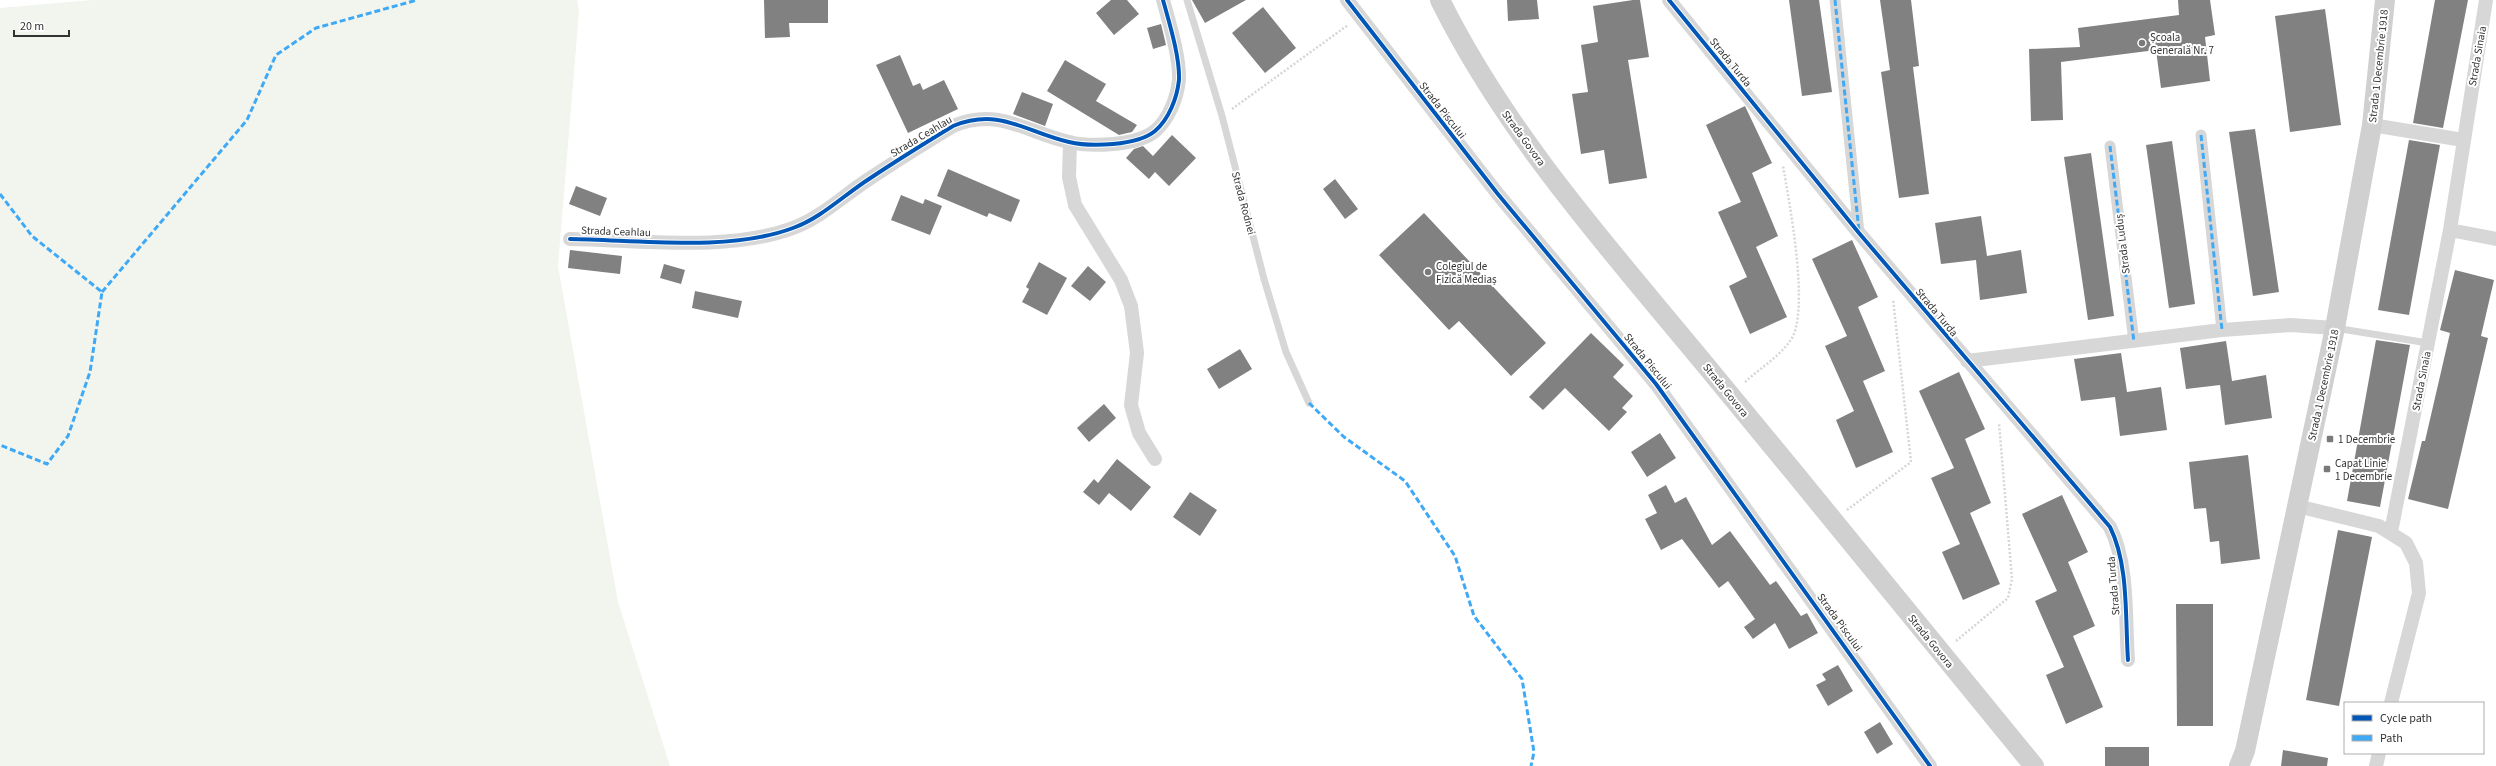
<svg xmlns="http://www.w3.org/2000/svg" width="2496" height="766" font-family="'Source Sans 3',sans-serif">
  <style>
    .green { fill: #f1f5ed }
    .building { fill: #818181 }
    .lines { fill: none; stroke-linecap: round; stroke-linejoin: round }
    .path { stroke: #d6d6d6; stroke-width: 2.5; stroke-dasharray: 2 2; stroke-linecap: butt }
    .service { stroke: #d7d7d7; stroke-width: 7 }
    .pedestrian { stroke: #d7d7d7; stroke-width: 11 }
    .minor { stroke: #d7d7d7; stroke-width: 14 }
    .secondary { stroke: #d0d0d0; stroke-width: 20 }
    .quiet { stroke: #3fa9f5; stroke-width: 3; stroke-dasharray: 6 3; stroke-linecap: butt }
    .cycleway-casing { stroke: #fff; stroke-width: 6 }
    .cycleway { stroke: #0057b8; stroke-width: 4 }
    .poi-dot { fill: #7a7a7a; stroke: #fff; stroke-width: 1.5 }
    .labels { text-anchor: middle; stroke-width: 4; stroke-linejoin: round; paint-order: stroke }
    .poi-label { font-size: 11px; fill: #333; stroke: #fff; text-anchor: start }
    .street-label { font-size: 11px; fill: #333; stroke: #fff }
  </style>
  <rect width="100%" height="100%" fill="#fff"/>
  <path class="green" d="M92,0H577L579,11L558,266L618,602L670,766H0V8Z"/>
  <path class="building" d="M764,0H828V23H789L790,37L765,38Z
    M1111,0H1127L1139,14L1114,35L1096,13Z
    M1192,0H1246L1205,23Z
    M1507,0H1537L1539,19L1508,21Z
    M1633,0H1640L1649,57L1628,60L1647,178L1609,184L1604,150L1581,154L1572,94L1588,92L1581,45L1598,42L1593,6Z
    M1789,0H1819L1832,92L1802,96Z
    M1880,0H1911L1919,66L1913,67L1929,194L1899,198L1881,72L1890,70Z
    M2178,0H2210L2215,35L2205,37L2210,81L2161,88L2156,50L2061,62L2063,120L2031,121L2029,49L2080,47L2078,28L2179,15Z
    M2435,0H2468L2443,128L2413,123Z
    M1263,7L1296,48L1265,73L1232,33Z
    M2325,9L2341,125L2290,132L2275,16Z
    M1161,24L1166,45L1153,49L1147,28Z
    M900,55L913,86L920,83L923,90L944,80L958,109L908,133L876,65Z
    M1065,60L1106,84L1096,101L1137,125L1132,132L1119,135L1047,91Z
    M1022,92L1053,104L1045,126L1013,114Z
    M1745,106L1772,163L1752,173L1778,236L1756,247L1787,317L1750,334L1729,286L1747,277L1718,212L1741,202L1706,125Z
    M2255,129L2279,292L2253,296L2229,132Z
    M1172,135L1196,158L1169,186L1155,172L1149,179L1126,158L1134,149L1143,146L1153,156Z
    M2409,140L2440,145L2409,315L2378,310Z
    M2172,141L2195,304L2169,308L2146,145Z
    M2091,153L2114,316L2088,320L2064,157Z
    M948,169L1020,200L1011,222L989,213L987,217L937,196Z
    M1335,179L1358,209L1345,219L1323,189Z
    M576,186L607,198L600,216L569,204Z
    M901,195L923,204L925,199L942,206L930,235L891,220Z
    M1424,213L1546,343L1511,376L1459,321L1449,330L1379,255Z
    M1981,216L1987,256L2021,250L2027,293L1980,300L1976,260L1941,264L1935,223Z
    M1852,240L1878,297L1858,307L1885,371L1863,381L1893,452L1856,468L1836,420L1854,411L1825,346L1847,336L1812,259Z
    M570,250L622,256L620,274L568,268Z
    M1039,262L1067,278L1047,315L1022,302L1029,289L1026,287Z
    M664,264L685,270L681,284L660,278Z
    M1088,266L1106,282L1090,301L1071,286Z
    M2455,270L2494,280L2481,336L2488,338L2448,509L2408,499L2422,441H2425L2450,333L2440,330Z
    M695,291L742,301L738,318L692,308Z
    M1591,333L1624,365L1613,377L1633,396L1622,408L1627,412L1609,431L1565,388L1543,410L1529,397Z
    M2376,340L2410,345L2380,507L2347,501Z
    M2226,341L2232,381L2266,375L2272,418L2225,425L2220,385L2186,389L2180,348Z
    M1240,349L1252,369L1219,389L1207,369Z
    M2121,353L2127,392L2161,387L2167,430L2120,436L2115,397L2081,401L2074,359Z
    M1959,372L1985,429L1965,439L1991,503L1970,513L2000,584L1963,600L1942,552L1960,544L1931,478L1954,468L1919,391Z
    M1104,404L1116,418L1089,442L1077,428Z
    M1660,433L1676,458L1647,477L1631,452Z
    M2248,455L2260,559L2221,564L2219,541L2210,542L2206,508L2194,509L2189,462Z
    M1117,459L1151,487L1131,511L1109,493L1099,505L1083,492L1094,479L1098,483Z
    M1666,485L1675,503L1686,497L1712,545L1730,531L1770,585L1776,581L1801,616L1807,613L1818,633L1789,649L1775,623L1753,639L1744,627L1755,619L1728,581L1719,588L1682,539L1661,550L1645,519L1657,513L1648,495Z
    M1190,492L1217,510L1200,536L1173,517Z
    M2062,495L2088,552L2068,562L2095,626L2073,636L2103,707L2066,724L2046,675L2064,667L2035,601L2057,591L2022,514Z
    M2338,530L2372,537L2339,706L2306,700Z
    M2176,604H2213V726H2177Z
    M1838,665L1853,691L1828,706L1816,685L1826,680L1822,674Z
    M1880,722L1893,744L1877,754L1864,732Z
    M2105,747H2149V766H2105Z
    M2283,750L2328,758L2327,766H2281Z"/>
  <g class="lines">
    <path class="path" d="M1232,109L1348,25
      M1745,382C1759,369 1779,357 1790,341C1811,314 1789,201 1783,166
      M1847,510L1911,462L1893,299
      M1956,641L2008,598L2012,579L1999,423"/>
    <path class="service" d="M1187,0L1222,116L1264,279L1286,352L1309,403
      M2335,328L2428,343"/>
    <path class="pedestrian" d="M1835,0L1859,233
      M2201,135L2222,330
      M2110,146L2134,342"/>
    <path class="minor" d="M1347,0L1497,193L1656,384L1930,766
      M1669,0L1859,233L2110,527C2129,565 2125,618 2128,660
      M2486,0L2450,230L2496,239
      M2372,125L2463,140
      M1070,142L1069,177L1075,205L1121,280L1131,306L1137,353L1131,405L1139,433L1155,459
      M570,239C639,240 729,252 793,228C821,218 844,195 869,179C896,161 925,143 953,126C1000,107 1025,132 1069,142C1090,147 1137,146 1155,131C1169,119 1177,98 1179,80C1180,57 1169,22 1163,0
      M1967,361L2222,330L2290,325L2335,328
      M2297,506L2379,526L2406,543L2416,563L2419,593L2391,703
      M2391,532L2450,230
      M2376,766L2379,753"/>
    <path class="secondary" d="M1440,0C1507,135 1608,247 1703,362C1814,496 1923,631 2034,766
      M2239,766L2245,751L2335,328L2372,125L2385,0"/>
    <path class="quiet" d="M1835,0L1859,231
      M2201,135L2222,330
      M2110,146L2134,342
      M0,194L32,236L102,292L90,372L68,436L47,464L0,445
      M102,292L247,120L276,55L316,28L417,0
      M1309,403L1344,437L1405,481L1455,556L1474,616L1522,679L1534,752L1531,766"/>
    <defs>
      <path id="cycleway" d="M1347,0L1497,193L1656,384L1930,766
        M1669,0L1859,233L2110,527C2129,565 2125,618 2128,660
        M570,239C639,240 729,252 793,228C821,218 844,195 869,179C896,161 925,143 953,126C1000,107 1025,132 1069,142C1090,147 1137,146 1155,131C1169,119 1177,98 1179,80C1180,57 1169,22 1163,0"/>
    </defs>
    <use href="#cycleway" class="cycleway-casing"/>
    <use href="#cycleway" class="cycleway"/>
  </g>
  <g class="poi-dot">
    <circle cx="2142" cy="43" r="4"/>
    <circle cx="1428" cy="272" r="4"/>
    <rect x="2326" y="435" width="8" height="8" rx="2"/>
    <rect x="2323" y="465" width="8" height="8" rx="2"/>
  </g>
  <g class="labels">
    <g class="poi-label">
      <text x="2150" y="41">Școala<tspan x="2150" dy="13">Generală Nr. 7</tspan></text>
      <text x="1436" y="270">Colegiul de<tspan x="1436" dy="13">Fizică Mediaș</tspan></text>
      <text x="2338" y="443">1 Decembrie</text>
      <text x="2335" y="467">Capat Linie<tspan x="2335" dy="13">1 Decembrie</tspan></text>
    </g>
    <g class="street-label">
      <text transform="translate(2477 56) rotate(-80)" y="4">Strada Sinaia</text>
      <text transform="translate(1731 62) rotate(51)" y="4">Strada Turda</text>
      <text transform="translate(2378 66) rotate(-84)" y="4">Strada 1 Decembrie 1918</text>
      <text transform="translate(1443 110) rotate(52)" y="4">Strada Piscului</text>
      <text transform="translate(921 136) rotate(-31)" y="4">Strada Ceahlau</text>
      <text transform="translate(1524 138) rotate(54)" y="4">Strada Govora</text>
      <text transform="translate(1244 203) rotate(75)" y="4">Strada Rodnei</text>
      <text transform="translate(616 231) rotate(2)" y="4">Strada Ceahlau</text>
      <text transform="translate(2122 244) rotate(-97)" y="4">Strada Luduș</text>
      <text transform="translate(1937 312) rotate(50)" y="4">Strada Turda</text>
      <text transform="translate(1648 361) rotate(51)" y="4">Strada Piscului</text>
      <text transform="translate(2421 381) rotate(-79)" y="4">Strada Sinaia</text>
      <text transform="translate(2323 385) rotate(-78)" y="4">Strada 1 Decembrie 1918</text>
      <text transform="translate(1726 390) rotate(51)" y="4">Strada Govora</text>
      <text transform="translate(2113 586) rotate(-95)" y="4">Strada Turda</text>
      <text transform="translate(1840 622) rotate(54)" y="4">Strada Piscului</text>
      <text transform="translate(1931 641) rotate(51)" y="4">Strada Govora</text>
    </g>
  </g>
  <rect x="2344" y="702" width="140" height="52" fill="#ffffff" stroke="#adadad"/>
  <rect x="2352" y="715" width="20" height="6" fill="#0057b8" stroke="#adadad"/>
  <text x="2380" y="722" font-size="12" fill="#333333">Cycle path</text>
  <rect x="2352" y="735" width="20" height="6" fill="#3fa9f5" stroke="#adadad"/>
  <text x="2380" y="742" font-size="12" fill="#333333">Path</text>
  <path d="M14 30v6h55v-6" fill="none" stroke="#333333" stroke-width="2"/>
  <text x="20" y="30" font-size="12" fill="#333333" stroke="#ffffff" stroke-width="3" paint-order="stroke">20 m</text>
</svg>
